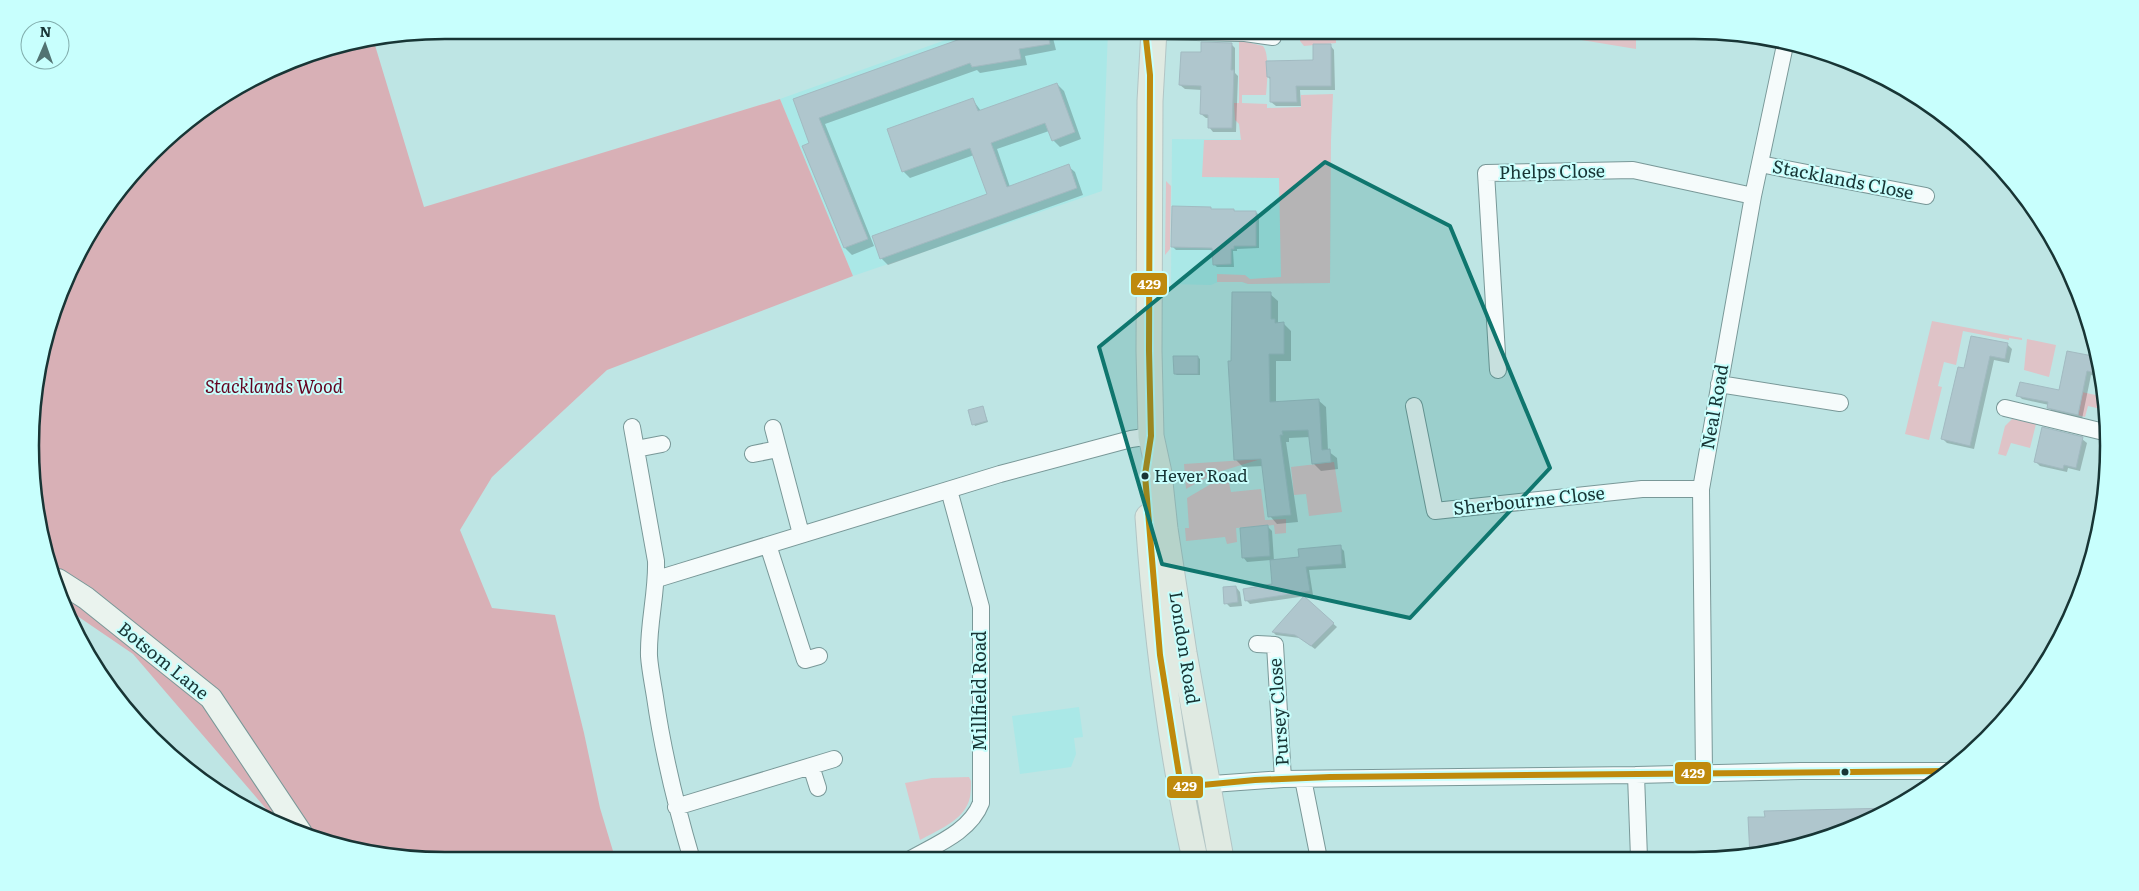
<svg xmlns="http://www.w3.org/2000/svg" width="2139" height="891" font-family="Literata,serif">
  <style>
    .built { fill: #aae8e7 }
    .green { fill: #dfc3c7 }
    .forest { fill: #d8b0b6 }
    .shadow { fill: #0003 }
    .building { fill: #afc6cd; stroke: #a2bac1 }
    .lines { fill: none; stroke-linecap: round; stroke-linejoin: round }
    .street-casing { stroke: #799898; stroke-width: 18 }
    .secondary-casing { stroke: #799898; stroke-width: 24 }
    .primary-casing { stroke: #b2c5c5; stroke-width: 27 }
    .street { stroke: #f5fbfb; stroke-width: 16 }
    .secondary { stroke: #eaf3ee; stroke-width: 22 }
    .primary { stroke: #e0eae2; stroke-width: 25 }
    .bus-1-casing { stroke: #c8fffd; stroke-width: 10 }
    .bus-1 { stroke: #bf8a0d; stroke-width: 6 }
    .marked { fill: #0f766e; fill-opacity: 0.2; stroke: #0f766e; stroke-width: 4; stroke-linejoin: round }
    .bus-dot { fill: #183535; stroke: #c8fffd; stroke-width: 2 }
    .labels { text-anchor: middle; stroke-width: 4; stroke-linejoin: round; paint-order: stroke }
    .bus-label { font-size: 17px; fill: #183535; stroke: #c8fffd; text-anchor: start }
    .street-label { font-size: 18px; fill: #183535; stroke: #c8fffd }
    .park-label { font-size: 18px; font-style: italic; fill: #65031f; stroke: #c8fffd }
    .rim { fill: none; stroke: #183535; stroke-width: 2.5 }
    .line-badge { stroke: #c8fffd; stroke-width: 2 }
    .badge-label { font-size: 14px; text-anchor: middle; font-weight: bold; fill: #fff }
  </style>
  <rect width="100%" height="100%" fill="#bee5e4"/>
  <path class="built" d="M953,30H1108L1102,191L853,276L780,99L954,37Z
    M1172,139L1331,140L1330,283L1248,284L1242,282H1218L1211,285L1171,284Z
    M1079,707L1083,737L1074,738L1076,754L1071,767L1020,774L1012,716Z"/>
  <path class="green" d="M1318,30H1336V43L1304,46L1300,41V31L1316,32Z
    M1521,30H1636V49Z
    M1239,40L1263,46C1270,54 1267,84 1266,95H1242V103L1267,104V108L1301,107V95L1333,94L1331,140L1330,283L1248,284L1242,282H1217V274L1245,275L1250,279L1281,277L1279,178L1202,177L1204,140H1241L1239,124L1235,120L1234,103H1239Z
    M1166,181L1171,186L1170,249L1165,255Z
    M1932,321L2022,338V340L2009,338V340L1963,331L1956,365L1944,362L1938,386L1942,387L1929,440L1905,434Z
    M2027,339L2056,345L2049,377L2024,370Z
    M2077,391L2105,397L2108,425L2099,423L2101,409L2088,406L2085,417L2078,415L2082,396L2076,394Z
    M2012,419L2036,424L2030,448L2011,443L2006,456L1998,454L2005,426Z
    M1261,459L1215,473L1186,489L1184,464Z
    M1334,462L1342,512L1309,516L1306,494L1294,495L1291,467Z
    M1226,479L1229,483L1231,492L1261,489L1265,520L1286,519V533L1275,534L1274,525L1236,528L1237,542L1227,544L1225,537L1186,541L1185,528H1189L1187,498L1216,481Z
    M969,777L971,781C971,787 971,795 969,801C962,821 938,830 920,840L905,783L932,778Z"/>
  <path class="forest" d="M374,42L424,207L780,99L853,276L607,370L492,477L460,530L492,608L555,615L584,733L600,808L616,861H445L312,839L274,818L133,654L70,611L38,526L34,391L52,312L86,238L172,133L238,86L312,52Z"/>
  <path class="shadow" d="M962,30H1051L1056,50L1025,56L1027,65L980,73L977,70L825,124L874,246L852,255L845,248L804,146L810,144L794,99L964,38Z
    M1231,44L1235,48V73L1238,76L1236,132H1213L1209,127V118H1206L1201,114L1202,90L1185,89L1180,85L1202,54Z
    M1330,45L1334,50L1335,90H1300L1301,106H1276L1271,102V80L1268,77L1315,61Z
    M1057,84L1064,91L1081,139L1060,147L1053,140L1049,131L997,149L1010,187L1068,166L1075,172L1083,195L888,265L881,258L988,195L974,155L910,178L903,171L973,100L981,111Z
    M1210,208L1212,210H1234L1236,213L1256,212L1259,215V248L1237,249V251H1233L1234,267H1217L1214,264L1213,250H1176L1173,247Z
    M1270,294L1278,301V323L1284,324L1291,331V361H1276V402L1318,400L1326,407L1328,451L1337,458L1338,469L1321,471L1314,464L1310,437L1289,438V442H1286L1298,522L1277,524L1270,516L1263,466L1243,467L1236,460L1232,362Z
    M2007,344L2012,349L2009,363L1994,360L1974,449L1947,443L1942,438L1965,369Z
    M1198,357L1200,359V375H1177L1175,374Z
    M2098,358L2101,377L2091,375L2082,419L2052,411L2048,407L2049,405L2022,399L2018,395L2060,392Z
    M983,408L988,422L975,426L974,424Z
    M2082,439L2087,443L2080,471L2068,468L2067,472L2040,466L2035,461Z
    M1268,527L1272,531L1274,561L1300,559L1340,547L1344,551L1346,568L1309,570L1313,595L1250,604L1246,600L1273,585L1271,560L1247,562L1243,557Z
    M1236,587L1240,592L1242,606L1230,607L1226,603Z
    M1304,598L1337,627L1315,649L1300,638L1276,635L1273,632Z"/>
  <path class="building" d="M960,30H1047L1050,44L1019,49L1021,59L972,67L970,63L819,118L868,239L844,248L802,146L809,143L793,99L963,38Z
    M1201,42L1232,43L1231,70H1234L1232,128H1208V115L1200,114L1201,86L1179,85L1181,52H1201Z
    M1313,44H1331V86H1296L1297,102H1270V77H1267L1266,61L1313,60Z
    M1057,83L1075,132L1052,141L1045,123L991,143L1007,187L1069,164L1077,188L880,259L872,236L987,194L970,148L902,172L887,129L973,98L978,111Z
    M1172,206L1211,207V209H1234V211H1256V246H1234V249H1231V264L1213,265L1212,248L1171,247Z
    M1232,292H1271V319H1275V323L1284,322V354H1269L1270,402L1319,399L1322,450L1330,449L1331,462L1312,464L1308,430L1282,431L1283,435H1280L1291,515L1268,517L1261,459L1234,460L1228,361H1231Z
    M1971,336L2008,343L2005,359L1990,356L1970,446L1941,439L1958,367L1964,368Z
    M2067,351L2098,357L2101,374L2087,371L2078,415L2047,408L2048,402L2016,396L2020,382L2059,390Z
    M1173,356H1198V374H1174Z
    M983,406L987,421L972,425L968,410Z
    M2042,427L2083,437L2076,468L2064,465L2063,469L2034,462Z
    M1268,525L1270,556L1242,558L1240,528Z
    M1341,545L1342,564L1306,567L1310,591L1245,601L1243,589L1272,584L1270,560L1299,557L1298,549Z
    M1236,586L1238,602L1224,604L1223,587Z
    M1304,596L1334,623L1311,646L1295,635L1272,632Z
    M1892,808L1877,818L1750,857L1748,817H1765L1764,811Z"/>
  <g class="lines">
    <defs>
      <path id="street" d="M1146,31L1245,33L1273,37
        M1760,164L1926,196
        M1498,370L1486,173L1633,170L1753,196
        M1719,384L1840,403
        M1414,406L1435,511L1642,489H1701
        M2005,408L2108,433
        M632,427L656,561C657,593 648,624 649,656C650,670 653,684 655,697C663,753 676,806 692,860
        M773,428L801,534
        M636,449L662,444
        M753,454L778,449
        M768,545L805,660L819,656
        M657,579L1000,474L1131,439L1151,436
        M1257,644L1275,645L1283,779
        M811,766L818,788
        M1704,774L1701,489L1753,196L1785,45
        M1636,775L1639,858
        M1303,779L1319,859
        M1198,785L1283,779L1636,775L1801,771H1948
        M676,807L834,759
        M909,860C935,845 970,832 981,803V607L949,490"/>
      <path id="secondary" d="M58,580L86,598L211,698L301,833"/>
      <path id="primary" d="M1154,30L1150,101L1149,351L1151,436L1159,473L1165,529L1184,653L1221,859
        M1148,517C1156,632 1170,746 1195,859"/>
    </defs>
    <use href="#street" class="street-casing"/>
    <use href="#secondary" class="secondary-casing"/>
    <use href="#primary" class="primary-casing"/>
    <use href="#street" class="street"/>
    <use href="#secondary" class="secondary"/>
    <use href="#primary" class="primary"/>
    <defs>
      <path id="bus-1" d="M1145,30L1150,75L1149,351L1151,436L1145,475L1160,655L1181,787L1255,780L1330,777L1948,771"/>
    </defs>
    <use href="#bus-1" class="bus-1-casing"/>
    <use href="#bus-1" class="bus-1"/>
  </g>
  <path class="marked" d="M1325,162L1450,226L1550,468L1410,618L1162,564L1099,347Z"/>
  <g class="bus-dot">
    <circle cx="1145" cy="476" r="4.5"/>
    <circle cx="1845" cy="772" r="4.5"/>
  </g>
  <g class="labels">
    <g class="bus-label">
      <text x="1154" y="482">Hever Road</text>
    </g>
    <g class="street-label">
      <text transform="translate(1552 172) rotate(-1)" y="6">Phelps Close</text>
      <text transform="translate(1843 180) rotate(11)" y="6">Stacklands Close</text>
      <text transform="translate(1715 407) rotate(-80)" y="6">Neal Road</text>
      <text transform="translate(1529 501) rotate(-6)" y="6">Sherbourne Close</text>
      <text transform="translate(1184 648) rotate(81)" y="6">London Road</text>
      <text transform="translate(163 661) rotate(39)" y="6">Botsom Lane</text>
      <text transform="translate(980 691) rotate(-90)" y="6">Millfield Road</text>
      <text transform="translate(1279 712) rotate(-94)" y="6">Pursey Close</text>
    </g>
    <g class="park-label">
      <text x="274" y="393">Stacklands Wood</text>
    </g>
  </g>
  <path d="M0 0H2139V891H0ZM445 39H1694A406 406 0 0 1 2100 445V446A406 406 0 0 1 1694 852H445A406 406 0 0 1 39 446V445A406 406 0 0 1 445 39Z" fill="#c8fffd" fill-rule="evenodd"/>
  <path class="rim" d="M445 39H1694A406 406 0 0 1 2100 445V446A406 406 0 0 1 1694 852H445A406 406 0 0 1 39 446V445A406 406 0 0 1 445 39Z"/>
  <g class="line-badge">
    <rect x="1130" y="272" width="38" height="24" rx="5" fill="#bf8a0d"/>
    <rect x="1674" y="761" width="38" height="24" rx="5" fill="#bf8a0d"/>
    <rect x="1166" y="775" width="38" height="24" rx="5" fill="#bf8a0d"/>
  </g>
  <g class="badge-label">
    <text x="1149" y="289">429</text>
    <text x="1693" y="778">429</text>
    <text x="1185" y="791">429</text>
  </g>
  <g transform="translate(45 45) rotate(2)"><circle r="24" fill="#c8fffd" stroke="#82aead"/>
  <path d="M0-4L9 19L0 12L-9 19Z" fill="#527372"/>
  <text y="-8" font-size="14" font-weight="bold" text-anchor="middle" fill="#183535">N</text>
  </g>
</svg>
